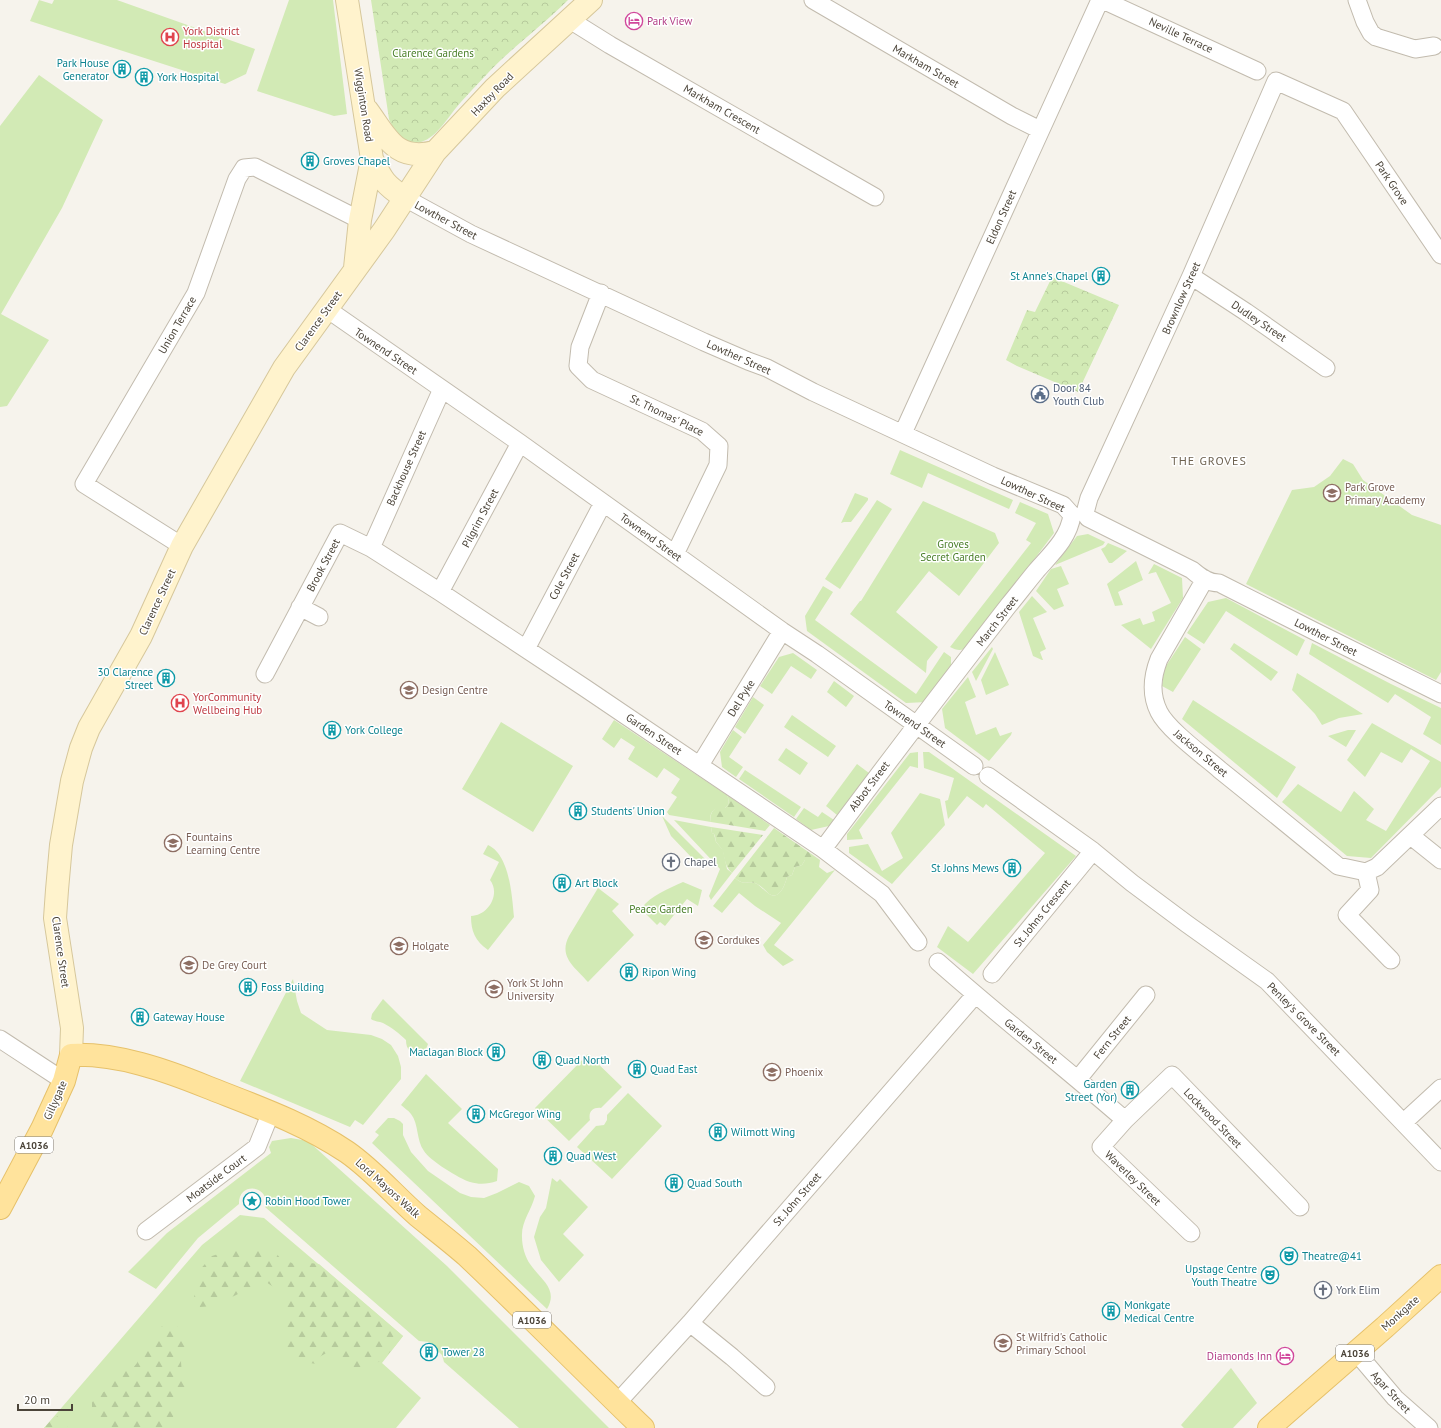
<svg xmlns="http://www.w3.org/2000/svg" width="1441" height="1428" font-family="'PT Sans',sans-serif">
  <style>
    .green { fill: #d2eab5 }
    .forest { fill: url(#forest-firs) }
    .park { fill: url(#park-crowns) }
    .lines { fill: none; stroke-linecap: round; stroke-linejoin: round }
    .street-casing { stroke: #c2bbae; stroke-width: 19 }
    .secondary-casing { stroke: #d6c79b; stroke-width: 24 }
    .primary-casing { stroke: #e6c16a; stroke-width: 24 }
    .street { stroke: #fff; stroke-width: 17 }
    .secondary { stroke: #fff3cd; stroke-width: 22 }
    .primary { stroke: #ffe39c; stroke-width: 22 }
    .labels { text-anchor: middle; stroke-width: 3; stroke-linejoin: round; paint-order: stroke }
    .shield { fill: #fff; stroke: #817c74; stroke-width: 1 }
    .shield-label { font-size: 10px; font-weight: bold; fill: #4b4439 }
    .hotel-label { font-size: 11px; fill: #b23c85; stroke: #fff; text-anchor: start }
    .health-label { font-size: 11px; fill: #be3a42; stroke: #fff; text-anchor: start }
    .street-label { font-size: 11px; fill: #4b4439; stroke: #fff }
    .park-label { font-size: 11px; fill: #4a7f2a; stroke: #fff }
    .culture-label { font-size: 11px; fill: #0d838f; stroke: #fff; text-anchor: start }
    .service-label { font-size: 11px; fill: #4e5e75; stroke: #fff; text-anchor: start }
    .education-label { font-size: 11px; fill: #785e54; stroke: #fff; text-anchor: start }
    .worship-label { font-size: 11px; fill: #5b616d; stroke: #fff; text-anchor: start }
    .neighbourhood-label { font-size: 12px; letter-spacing: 1px; fill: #6e6250; stroke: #fff }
  </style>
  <defs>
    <pattern id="forest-firs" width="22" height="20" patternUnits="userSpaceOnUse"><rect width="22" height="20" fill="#d2eab5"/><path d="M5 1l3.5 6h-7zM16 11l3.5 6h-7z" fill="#b6ca9c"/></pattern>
    <pattern id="park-crowns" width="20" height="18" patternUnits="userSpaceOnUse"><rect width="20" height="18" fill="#d2eab5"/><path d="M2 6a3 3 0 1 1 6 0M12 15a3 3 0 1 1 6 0" fill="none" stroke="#b6ca9c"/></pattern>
  </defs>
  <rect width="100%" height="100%" fill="#f6f3ec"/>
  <path class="green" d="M39,0L52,4L54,0H117L255,49L246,74L225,84L30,21Z
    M289,0H333L347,114L334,116L257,91Z
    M39,75L103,120L62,208L1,314L49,340L7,406L0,407V126Z
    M900,450L1013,500L1009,509L928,473L922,488L890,474Z
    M1343,459L1353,464L1363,480L1412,515L1441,525V672L1436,680L1246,584L1292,490L1314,487L1330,476Z
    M855,493L868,498V500L851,522H844L841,523Z
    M877,500L892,509L840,589L825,579Z
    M923,501L995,533L999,543L959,596L929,571L896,612L938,647L927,661L926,673L850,614L860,601H861Z
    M1020,502L1048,514L1054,533L969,646C962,651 958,651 950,647L1031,543L1026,540L1036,523L1015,513Z
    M1088,534L1105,542L1103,545L1055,565L1077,536Z
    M1108,543L1127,551L1112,563H1109L1101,549L1105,547Z
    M1136,561L1143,580L1118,592L1123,605L1115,606L1107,584Z
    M1154,564L1182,578L1183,598L1151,649L1121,625L1140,618L1143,625L1155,621L1152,612L1171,603L1156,572L1148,574Z
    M1061,566L1069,584L1057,589L1064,606L1054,610L1036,591L1051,569Z
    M823,586L833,592L815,620L916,694L944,652L951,657V666L927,702L906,703L807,631L805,616Z
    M1032,596L1047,612L1033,618L1046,649L1040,652L1043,660H1042L1033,656L1019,612Z
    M1226,598L1305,640L1297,656L1226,611L1204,644L1187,633L1208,602Z
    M1185,637L1201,649L1173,692L1162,686L1164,669Z
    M1234,643L1278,672L1271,681L1230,649Z
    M1312,643L1391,684L1441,708V745L1423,734L1431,717L1395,694L1388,703L1309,654Z
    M992,647L993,649L976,681L972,672Z
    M995,652L1009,685L986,695L981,680Z
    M793,653L817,670L811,679L791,666L772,694L760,686L779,657Z
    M1297,673L1363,714L1339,718L1322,725L1315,714L1292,690Z
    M968,677L976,697L965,702L976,735L996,727L1000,736L1012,732L1011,735L989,761L945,728L942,709Z
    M834,681L854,696L846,707L827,692Z
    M753,697L764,705L745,734L735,727Z
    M1193,700L1296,767L1277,798L1182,719Z
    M792,715L836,746L828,757L784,727Z
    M614,720L727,795C729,800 730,804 725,808L715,809C710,813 710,816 711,822L669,815L667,812L677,797L671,793L680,779L664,768L657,778L628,759L635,747L621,738L614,748L602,739Z
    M501,722L573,766L533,832L462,789Z
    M1372,723L1441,762V787L1371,858L1347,856L1282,802L1298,784L1341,812L1354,791L1374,809L1366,820L1386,831L1430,761L1411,749L1402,763L1381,752L1365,777L1347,760Z
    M733,730L742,737L729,757L743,767L736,777L722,767L720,752Z
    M1348,730H1356L1346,747L1328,736Z
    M786,748L808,763L800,775L778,760Z
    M918,752V768L910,766L859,830L863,839L847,840V834L910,753Z
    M923,752H929L1076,856L973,974L937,947L948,926L968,942L1045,853L986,804L983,808L967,796L948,819L945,801L948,800L954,778L924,768Z
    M857,764L869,773L837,815L826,806Z
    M745,770L801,807L794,817L739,779Z
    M920,793L940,799L945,825L892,884L849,853V847L868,844L882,871L903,858L891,833Z
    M804,808L818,817L822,812L834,820L829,826L811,830L796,819Z
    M662,816L712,866L693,859L671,836Z
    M674,820L711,827L712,833L714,834L716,842L723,850L727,869L732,873L711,900L709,896L720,869Z
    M488,845C510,855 512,897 514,917L488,950C475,941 471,931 471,916C488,916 501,894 490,880L499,862L483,854Z
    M805,860H820L819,867L827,873L835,870L774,945L794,960L783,966L767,952L763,945L781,923L755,906L739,893L722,913L713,906L735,878C746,887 746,880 755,883C760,885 763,890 768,893C779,902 785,885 787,877L792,875L795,867L802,865Z
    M683,882L702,890L698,906L687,899L665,926L660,922L657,925L641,909C651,895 668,889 683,882Z
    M598,888L619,904L612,911L634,935L588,982C575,967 558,957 569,936Z
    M293,979L297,1001L301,1013L327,1030L371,1035L382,1039L391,1045L398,1056L401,1067V1079L363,1125L355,1120L350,1127L240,1081Z
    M383,999L428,1044L426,1049L421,1054C411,1054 406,1050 406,1040C400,1034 391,1027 383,1023C379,1021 375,1022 371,1019L372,1014Z
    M588,1054L622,1087L601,1108C593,1107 588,1112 590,1120L569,1141L535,1108Z
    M426,1074L462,1109L448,1123L498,1169L497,1181C488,1184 480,1185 470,1182C460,1179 429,1160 424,1151C416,1140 419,1124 411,1114C408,1110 404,1108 401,1105Z
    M628,1093L662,1126L612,1179L577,1147L596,1126L604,1125L607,1120V1115Z
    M388,1118H394L400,1121L403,1124V1135L411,1152L428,1171L460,1193L471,1197L484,1198L497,1193L519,1182L529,1186L535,1196C531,1211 521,1222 522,1237C522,1246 525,1257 530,1264C540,1279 559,1289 547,1309L372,1143L379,1135L375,1132Z
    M291,1138L308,1141L447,1266L609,1428H519L444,1362L442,1355L429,1342L419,1341L265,1207C271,1185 238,1181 239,1204L198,1238L156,1289L128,1272L167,1233L271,1153L269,1147L272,1141Z
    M552,1178L557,1182L560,1179L588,1207L563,1234L584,1255L559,1282L541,1260L534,1237L540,1217L546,1208Z
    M240,1215L264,1218L403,1336L382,1363L421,1398L396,1428H44L202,1245Z
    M1231,1368L1257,1403L1233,1428H1184L1181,1425Z"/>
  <path class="forest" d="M727,795L770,825L765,831L711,822C709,813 715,804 725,808C730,804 729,800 727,795Z
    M711,827L763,835L732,873C725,866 725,860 723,852C722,848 719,846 717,843C715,841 716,837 714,834L712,833Z
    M774,828L820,860H805L802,865L795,867L792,875L787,877C785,885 779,902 768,893C764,889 760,885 755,883C746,880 746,887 735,878Z
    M260,1247L273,1249L280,1258L292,1263L301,1268L310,1263L319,1264L403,1336C383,1361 383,1364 351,1370L330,1351L321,1356L316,1364L299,1361L284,1344L286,1312L282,1309L281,1304L287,1293L283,1287L275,1288L266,1282C258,1286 250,1289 242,1292C225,1300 220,1306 200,1307L194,1299L197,1273L212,1256L227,1251Z
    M173,1321L182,1332L187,1344L181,1362L182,1375L186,1387L178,1396L172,1423L173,1428H99L92,1415V1402L97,1396L108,1389L111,1376L133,1368L137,1363L140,1355L149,1346L154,1343C154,1330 162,1325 173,1321Z
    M56,1415L69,1428H44Z"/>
  <path class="park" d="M371,0H568C548,20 525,38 504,57C489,71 475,87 461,102C449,115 438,137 421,142C405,146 394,132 389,119Z
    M1052,277L1119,305L1078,392L1017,366L1006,360L1027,310L1035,312Z"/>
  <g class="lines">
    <defs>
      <path id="street" d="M813,0L1012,116L1040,130
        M1103,0L1257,71
        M1357,0L1365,22L1371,33L1376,37L1415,49L1434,46
        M570,20L610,45L875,197
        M405,198L471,234L704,342L748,361L767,368L813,392L993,476L1063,505L1072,515C1069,538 1051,554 1037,570C1027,582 1018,594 1008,606C946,686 884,767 823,849
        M1441,255L1343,111L1276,81L1191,276L1089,498L1085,513L1088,518L1192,570C1200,577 1208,583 1219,583L1314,631L1441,694
        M1191,276L1246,312L1326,368
        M601,293L580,347L578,366L592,380L702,431L719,446L718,465L675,554
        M327,309L520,443L782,631L817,654L974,766
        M903,433L1100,0
        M182,546L84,484L196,293L237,179L244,168L255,167L360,220
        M371,548L442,389
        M1205,579L1159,659C1152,677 1150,694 1159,712C1168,730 1204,756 1220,770C1260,802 1299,834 1338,866L1366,872
        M440,592L520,443
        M300,607L319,617
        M526,649L603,503
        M265,674L340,533L371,548L440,592L585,688L823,849L882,894L918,942
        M700,765L782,631
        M988,776L1093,851L1132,883L1187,924L1267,981L1441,1162
        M1411,836L1441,860
        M1366,872L1370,890L1347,915L1391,960
        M1366,872L1377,867L1441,806
        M938,962C999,1016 1063,1066 1125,1120
        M992,974L1093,851
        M0,1039L64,1081
        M1078,1079L1146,995
        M1404,1122L1441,1088
        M146,1231L257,1147L271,1112
        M1191,1233L1101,1147L1125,1120L1172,1075L1300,1207
        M690,1323L732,1357L766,1387
        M1356,1352L1395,1398L1429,1428
        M617,1403L690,1323L975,995"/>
      <path id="secondary" d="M347,0L372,159C382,180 385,185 405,198
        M367,110C387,137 395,162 435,152
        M355,268L360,220L372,159
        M71,1055L72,1028L55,918L57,890L61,845L72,781L81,748L89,728L141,636L182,546L284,368L384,230L435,152L495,88L591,0"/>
      <path id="primary" d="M0,1208L42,1129L64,1081L71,1055C117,1053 165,1070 207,1087C255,1106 304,1123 347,1152C373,1170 394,1195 418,1216C434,1229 451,1242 467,1256C526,1312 584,1371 643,1428
        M1269,1428L1385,1327L1441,1276"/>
    </defs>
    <use href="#street" class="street-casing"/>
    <use href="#secondary" class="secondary-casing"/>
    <use href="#primary" class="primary-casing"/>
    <use href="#street" class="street"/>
    <use href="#secondary" class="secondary"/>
    <use href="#primary" class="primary"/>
  </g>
  <defs>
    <symbol id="hotel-ring" viewBox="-11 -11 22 22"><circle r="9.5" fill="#fff" stroke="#d1479c" stroke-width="1.5"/><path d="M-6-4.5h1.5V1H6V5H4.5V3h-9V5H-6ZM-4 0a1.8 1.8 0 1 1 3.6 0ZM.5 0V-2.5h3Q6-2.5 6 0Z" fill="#d1479c"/></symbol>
    <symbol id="hospital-ring" viewBox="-11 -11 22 22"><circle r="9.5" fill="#fff" stroke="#e0444e" stroke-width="1.5"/><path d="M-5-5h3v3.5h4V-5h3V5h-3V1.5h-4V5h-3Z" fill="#e0444e"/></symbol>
    <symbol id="building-ring" viewBox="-11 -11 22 22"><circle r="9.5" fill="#fff" stroke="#0f9aa8" stroke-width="1.5"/><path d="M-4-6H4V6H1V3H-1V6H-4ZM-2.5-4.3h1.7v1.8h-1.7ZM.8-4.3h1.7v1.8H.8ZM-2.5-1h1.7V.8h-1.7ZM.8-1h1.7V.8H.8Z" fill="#0f9aa8"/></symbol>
    <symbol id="civic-ring" viewBox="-11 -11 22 22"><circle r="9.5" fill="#fff" stroke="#5c6f8a" stroke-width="1.5"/><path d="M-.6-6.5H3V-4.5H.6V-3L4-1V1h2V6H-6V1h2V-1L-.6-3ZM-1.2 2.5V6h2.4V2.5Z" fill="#5c6f8a"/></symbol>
    <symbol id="school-ring" viewBox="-11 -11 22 22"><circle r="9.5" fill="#fff" stroke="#8d6e63" stroke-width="1.5"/><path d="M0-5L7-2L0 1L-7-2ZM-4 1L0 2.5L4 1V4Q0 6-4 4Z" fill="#8d6e63"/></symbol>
    <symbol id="university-ring" viewBox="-11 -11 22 22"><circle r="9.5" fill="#fff" stroke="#8d6e63" stroke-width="1.5"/><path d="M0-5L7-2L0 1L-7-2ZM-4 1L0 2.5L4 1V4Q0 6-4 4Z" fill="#8d6e63"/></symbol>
    <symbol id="church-ring" viewBox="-11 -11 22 22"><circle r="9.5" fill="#fff" stroke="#6b7280" stroke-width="1.5"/><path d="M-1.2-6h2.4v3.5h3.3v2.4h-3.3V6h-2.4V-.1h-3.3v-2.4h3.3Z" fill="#6b7280"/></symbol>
    <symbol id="sight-ring" viewBox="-11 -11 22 22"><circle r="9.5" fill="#fff" stroke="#0f9aa8" stroke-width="1.5"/><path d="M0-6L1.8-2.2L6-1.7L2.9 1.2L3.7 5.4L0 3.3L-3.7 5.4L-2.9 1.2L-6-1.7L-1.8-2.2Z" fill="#0f9aa8"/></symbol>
    <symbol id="theatre-ring" viewBox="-11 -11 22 22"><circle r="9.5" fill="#fff" stroke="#0f9aa8" stroke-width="1.5"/><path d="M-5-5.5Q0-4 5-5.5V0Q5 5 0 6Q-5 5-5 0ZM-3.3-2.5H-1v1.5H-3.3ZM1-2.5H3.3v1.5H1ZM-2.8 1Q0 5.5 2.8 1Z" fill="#0f9aa8"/></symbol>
  </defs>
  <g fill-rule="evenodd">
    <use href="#hotel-ring" x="624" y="11" width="20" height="20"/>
    <use href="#hospital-ring" x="160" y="27" width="20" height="20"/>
    <use href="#building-ring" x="112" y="59" width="20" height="20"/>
    <use href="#building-ring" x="134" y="67" width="20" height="20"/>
    <use href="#building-ring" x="300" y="151" width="20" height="20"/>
    <use href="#building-ring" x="1091" y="266" width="20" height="20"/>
    <use href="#civic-ring" x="1030" y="384" width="20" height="20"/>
    <use href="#school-ring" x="1322" y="483" width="20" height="20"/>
    <use href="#building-ring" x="156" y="668" width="20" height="20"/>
    <use href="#university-ring" x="399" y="680" width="20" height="20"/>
    <use href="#hospital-ring" x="170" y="693" width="20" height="20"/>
    <use href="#building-ring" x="322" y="720" width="20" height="20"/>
    <use href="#building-ring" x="568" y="801" width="20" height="20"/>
    <use href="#university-ring" x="163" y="833" width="20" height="20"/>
    <use href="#church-ring" x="661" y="852" width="20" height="20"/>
    <use href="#building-ring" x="1002" y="858" width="20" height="20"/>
    <use href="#building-ring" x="552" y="873" width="20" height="20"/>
    <use href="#university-ring" x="694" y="930" width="20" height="20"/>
    <use href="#university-ring" x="389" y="936" width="20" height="20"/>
    <use href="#university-ring" x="179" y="955" width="20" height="20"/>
    <use href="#building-ring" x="619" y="962" width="20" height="20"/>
    <use href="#building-ring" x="238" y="977" width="20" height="20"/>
    <use href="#university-ring" x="484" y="979" width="20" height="20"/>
    <use href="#building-ring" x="130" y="1007" width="20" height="20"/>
    <use href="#building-ring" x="486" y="1042" width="20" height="20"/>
    <use href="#building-ring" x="532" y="1050" width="20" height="20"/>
    <use href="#building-ring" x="627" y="1059" width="20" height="20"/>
    <use href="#university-ring" x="762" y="1062" width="20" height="20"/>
    <use href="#building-ring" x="1120" y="1080" width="20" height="20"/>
    <use href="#building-ring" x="466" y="1104" width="20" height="20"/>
    <use href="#building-ring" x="708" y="1122" width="20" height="20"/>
    <use href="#building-ring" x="543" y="1146" width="20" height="20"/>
    <use href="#building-ring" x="664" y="1173" width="20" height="20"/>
    <use href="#sight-ring" x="242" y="1191" width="20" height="20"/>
    <use href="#theatre-ring" x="1279" y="1246" width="20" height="20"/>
    <use href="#theatre-ring" x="1260" y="1265" width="20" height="20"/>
    <use href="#church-ring" x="1313" y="1280" width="20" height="20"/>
    <use href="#building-ring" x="1101" y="1301" width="20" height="20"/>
    <use href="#school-ring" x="993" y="1333" width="20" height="20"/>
    <use href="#building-ring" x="419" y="1342" width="20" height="20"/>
    <use href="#hotel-ring" x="1275" y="1346" width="20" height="20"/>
  </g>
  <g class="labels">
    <g class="shield">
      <rect x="15" y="1137" width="38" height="16" rx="3"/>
      <rect x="513" y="1312" width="38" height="16" rx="3"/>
      <rect x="1336" y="1345" width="38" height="16" rx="3"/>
    </g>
    <g class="shield-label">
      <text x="34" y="1149">A1036</text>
      <text x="532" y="1324">A1036</text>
      <text x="1355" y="1357">A1036</text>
    </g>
    <g class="hotel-label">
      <text x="647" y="25">Park View</text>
      <text x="1272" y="1360" text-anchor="end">Diamonds Inn</text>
    </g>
    <g class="health-label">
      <text x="183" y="35">York District<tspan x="183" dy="13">Hospital</tspan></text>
      <text x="193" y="701">YorCommunity<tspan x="193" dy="13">Wellbeing Hub</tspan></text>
    </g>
    <g class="street-label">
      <text transform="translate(1181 35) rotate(25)" y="4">Neville Terrace</text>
      <text transform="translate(926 66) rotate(30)" y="4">Markham Street</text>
      <text transform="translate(492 94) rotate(-46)" y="4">Haxby Road</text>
      <text transform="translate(364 105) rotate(81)" y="4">Wigginton Road</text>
      <text transform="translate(722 109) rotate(30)" y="4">Markham Crescent</text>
      <text transform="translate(1392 183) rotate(56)" y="4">Park Grove</text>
      <text transform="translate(1001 217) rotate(-66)" y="4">Eldon Street</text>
      <text transform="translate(446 220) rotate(28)" y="4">Lowther Street</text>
      <text transform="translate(1181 298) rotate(-66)" y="4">Brownlow Street</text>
      <text transform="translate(318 321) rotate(-54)" y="4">Clarence Street</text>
      <text transform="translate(1259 321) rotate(34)" y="4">Dudley Street</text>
      <text transform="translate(177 325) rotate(-60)" y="4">Union Terrace</text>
      <text transform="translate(386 351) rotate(34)" y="4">Townend Street</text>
      <text transform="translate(739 357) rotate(24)" y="4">Lowther Street</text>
      <text transform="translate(667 415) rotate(26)" y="4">St. Thomas' Place</text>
      <text transform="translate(406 468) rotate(-66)" y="4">Backhouse Street</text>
      <text transform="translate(1033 494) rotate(25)" y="4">Lowther Street</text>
      <text transform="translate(480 518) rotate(-62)" y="4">Pilgrim Street</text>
      <text transform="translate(651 537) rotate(36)" y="4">Townend Street</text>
      <text transform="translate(323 565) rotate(-62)" y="4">Brook Street</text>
      <text transform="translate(564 576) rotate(-62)" y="4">Cole Street</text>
      <text transform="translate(157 602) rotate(-65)" y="4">Clarence Street</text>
      <text transform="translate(997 621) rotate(-52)" y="4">March Street</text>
      <text transform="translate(1326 637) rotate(27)" y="4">Lowther Street</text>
      <text transform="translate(741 698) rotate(-58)" y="4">Del Pyke</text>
      <text transform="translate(915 724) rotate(35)" y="4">Townend Street</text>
      <text transform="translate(654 734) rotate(34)" y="4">Garden Street</text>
      <text transform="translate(1201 753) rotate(40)" y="4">Jackson Street</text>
      <text transform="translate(869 786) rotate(-53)" y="4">Abbot Street</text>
      <text transform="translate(1042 913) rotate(-51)" y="4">St. Johns Crescent</text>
      <text transform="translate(61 952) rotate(82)" y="4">Clarence Street</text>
      <text transform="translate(1304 1019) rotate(45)" y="4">Penley's Grove Street</text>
      <text transform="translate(1112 1037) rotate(-51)" y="4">Fern Street</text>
      <text transform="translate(1031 1041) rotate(39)" y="4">Garden Street</text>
      <text transform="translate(55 1100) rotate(-66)" y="4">Gillygate</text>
      <text transform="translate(1213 1118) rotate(46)" y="4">Lockwood Street</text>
      <text transform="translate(216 1178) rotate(-37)" y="4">Moatside Court</text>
      <text transform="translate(1133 1178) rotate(44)" y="4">Waverley Street</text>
      <text transform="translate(388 1188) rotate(42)" y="4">Lord Mayors Walk</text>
      <text transform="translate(797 1199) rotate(-49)" y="4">St. John Street</text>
      <text transform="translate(1400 1313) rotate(-42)" y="4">Monkgate</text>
      <text transform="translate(1391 1392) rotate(47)" y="4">Agar Street</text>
    </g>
    <g class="park-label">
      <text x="433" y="57">Clarence Gardens</text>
      <text x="953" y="548">Groves<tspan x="953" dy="13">Secret Garden</tspan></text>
      <text x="661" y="913">Peace Garden</text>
    </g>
    <g class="culture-label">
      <text x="109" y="67" text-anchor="end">Park House<tspan x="109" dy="13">Generator</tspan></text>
      <text x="157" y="81">York Hospital</text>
      <text x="323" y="165">Groves Chapel</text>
      <text x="1088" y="280" text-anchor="end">St Anne's Chapel</text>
      <text x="153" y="676" text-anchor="end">30 Clarence<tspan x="153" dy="13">Street</tspan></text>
      <text x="345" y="734">York College</text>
      <text x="591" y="815">Students' Union</text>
      <text x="999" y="872" text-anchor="end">St Johns Mews</text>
      <text x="575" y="887">Art Block</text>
      <text x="642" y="976">Ripon Wing</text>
      <text x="261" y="991">Foss Building</text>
      <text x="153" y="1021">Gateway House</text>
      <text x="483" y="1056" text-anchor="end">Maclagan Block</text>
      <text x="555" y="1064">Quad North</text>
      <text x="650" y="1073">Quad East</text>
      <text x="1117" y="1088" text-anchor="end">Garden<tspan x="1117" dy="13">Street (Yor)</tspan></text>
      <text x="489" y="1118">McGregor Wing</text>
      <text x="731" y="1136">Wilmott Wing</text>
      <text x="566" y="1160">Quad West</text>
      <text x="687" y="1187">Quad South</text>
      <text x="265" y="1205">Robin Hood Tower</text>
      <text x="1302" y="1260">Theatre@41</text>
      <text x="1257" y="1273" text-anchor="end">Upstage Centre<tspan x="1257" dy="13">Youth Theatre</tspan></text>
      <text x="1124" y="1309">Monkgate<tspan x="1124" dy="13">Medical Centre</tspan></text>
      <text x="442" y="1356">Tower 28</text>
    </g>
    <g class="service-label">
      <text x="1053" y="392">Door 84<tspan x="1053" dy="13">Youth Club</tspan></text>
    </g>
    <g class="education-label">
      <text x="1345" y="491">Park Grove<tspan x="1345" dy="13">Primary Academy</tspan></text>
      <text x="422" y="694">Design Centre</text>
      <text x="186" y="841">Fountains<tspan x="186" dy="13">Learning Centre</tspan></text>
      <text x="717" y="944">Cordukes</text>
      <text x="412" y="950">Holgate</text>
      <text x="202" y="969">De Grey Court</text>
      <text x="507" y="987">York St John<tspan x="507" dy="13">University</tspan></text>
      <text x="785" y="1076">Phoenix</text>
      <text x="1016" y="1341">St Wilfrid's Catholic<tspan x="1016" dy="13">Primary School</tspan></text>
    </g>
    <g class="worship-label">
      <text x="684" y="866">Chapel</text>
      <text x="1336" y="1294">York Elim</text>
    </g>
    <g class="neighbourhood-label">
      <text x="1209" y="465">THE GROVES</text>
    </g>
  </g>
  <path d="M18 1404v6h54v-6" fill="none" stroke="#4b4439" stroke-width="2"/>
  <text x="24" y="1404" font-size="12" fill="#4b4439" stroke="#ffffff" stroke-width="3" paint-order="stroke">20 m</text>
</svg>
